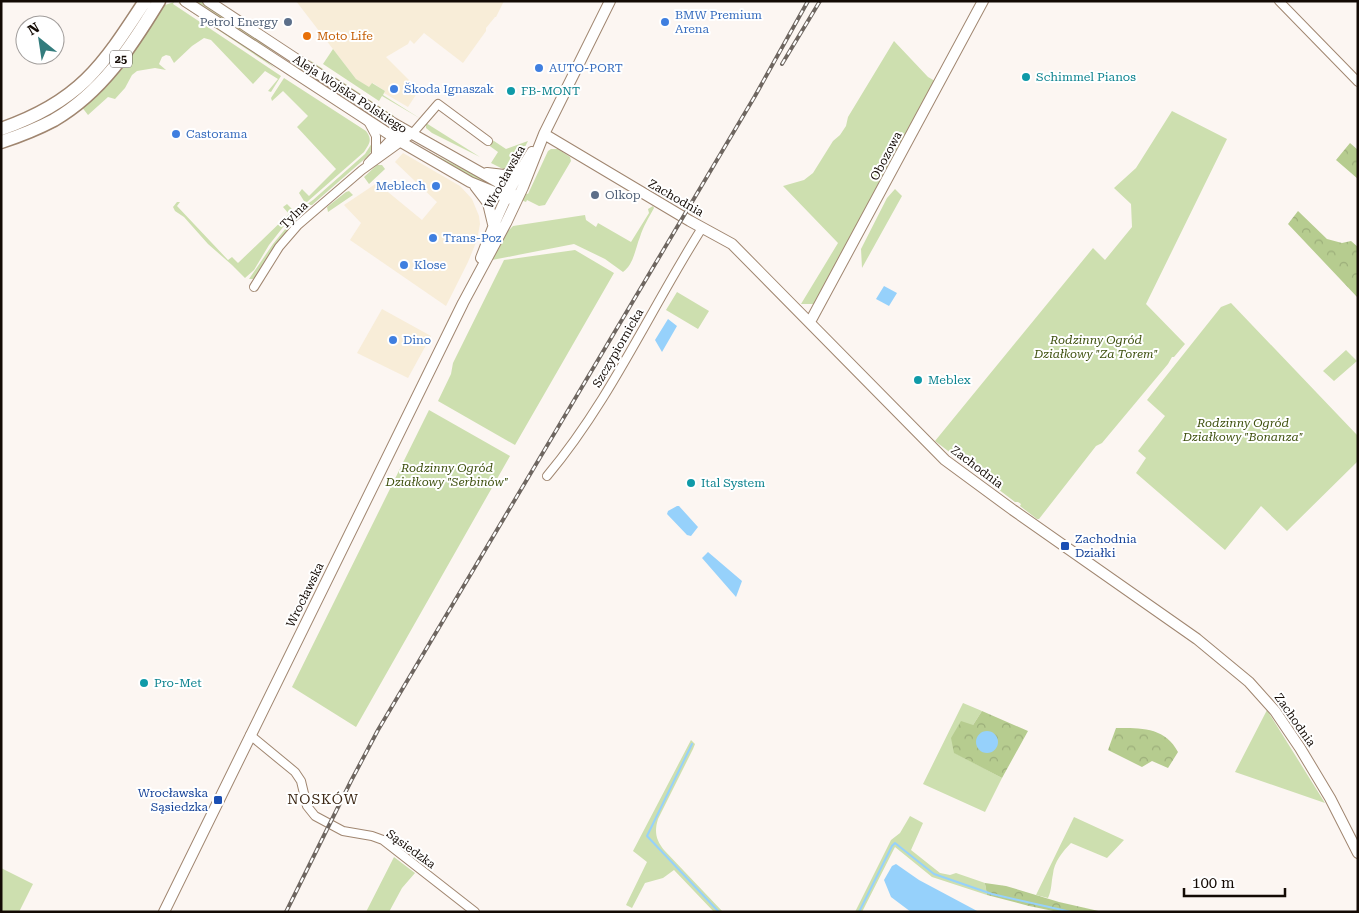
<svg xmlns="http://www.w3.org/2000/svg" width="1359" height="913" font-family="'Roboto Serif',serif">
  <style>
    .commercial { fill: #f8edd8 }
    .green { fill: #cddfaf }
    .forest { fill: url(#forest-crowns) }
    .water { fill: #96d1fb }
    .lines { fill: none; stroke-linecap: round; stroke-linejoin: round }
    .stream { stroke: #96d1fb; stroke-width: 2 }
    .minor-casing { stroke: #a08670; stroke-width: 10 }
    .tertiary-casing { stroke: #a08670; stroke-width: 12 }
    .primary-casing { stroke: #a08670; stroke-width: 15 }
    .minor { stroke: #fff; stroke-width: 8 }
    .tertiary { stroke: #fff; stroke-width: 10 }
    .primary { stroke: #fff; stroke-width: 12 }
    .rail-casing { stroke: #6e6660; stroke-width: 4 }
    .rail { stroke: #fff; stroke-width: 2; stroke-dasharray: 5.5; stroke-linecap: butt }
    .service-dot { fill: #5c6f8a; stroke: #fff; stroke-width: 2 }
    .shop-dot { fill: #3f7fe0; stroke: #fff; stroke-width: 2 }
    .food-dot { fill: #e8710a; stroke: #fff; stroke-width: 2 }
    .culture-dot { fill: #0f9aa8; stroke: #fff; stroke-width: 2 }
    .transit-dot { fill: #1a4fb4; stroke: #fff; stroke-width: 2 }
    .labels { text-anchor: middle; stroke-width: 4; stroke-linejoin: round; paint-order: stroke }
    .shield { fill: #fff; stroke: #5a544f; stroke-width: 1 }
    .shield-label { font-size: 11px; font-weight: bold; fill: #130a04 }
    .shop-label { font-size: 12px; fill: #366cbe; stroke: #fff; text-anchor: start }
    .service-label { font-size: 12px; fill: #4e5e75; stroke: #fff; text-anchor: end }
    .food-label { font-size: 12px; fill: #c56008; stroke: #fff; text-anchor: start }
    .culture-label { font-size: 12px; fill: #0d838f; stroke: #fff; text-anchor: start }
    .street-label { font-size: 12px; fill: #130a04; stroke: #fff }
    .park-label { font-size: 12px; font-style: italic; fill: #3e500e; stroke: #fff }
    .transit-label { font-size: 12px; fill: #164399; stroke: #fff; text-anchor: start }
    .neighbourhood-label { font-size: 14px; letter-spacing: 1px; fill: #3e2916; stroke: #fff }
  </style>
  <defs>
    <pattern id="forest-crowns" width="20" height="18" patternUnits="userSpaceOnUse" patternTransform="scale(1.25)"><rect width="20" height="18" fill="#b6cc8f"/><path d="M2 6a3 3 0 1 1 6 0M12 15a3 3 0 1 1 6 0" fill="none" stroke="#9cae7a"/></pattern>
  </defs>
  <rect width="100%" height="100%" fill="#fcf6f2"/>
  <path class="commercial" d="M296,1H504L496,17H495L486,28V31L463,63L424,33L414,44L410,40L408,44L386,57L419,90L408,107L384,93L385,91L373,83L369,88L356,79Z
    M403,153L460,186L472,199L479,216L480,224L477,240L468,262L446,306L350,240L361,223L344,205L377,183L422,220L437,202L395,162Z
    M382,309L431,336L408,378L357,353Z"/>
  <path class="green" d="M192,1H201L285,58L243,34Z
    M174,2L173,4L281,76L271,92L268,91L278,79L265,71L253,84L211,40L204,38L192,46L174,63L170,56L166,55L162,57L159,64L166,70L155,68L137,71L132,75L125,88L115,99L108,97L88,115L81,106L162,6Z
    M178,3L183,4L253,50L276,69Z
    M894,41L928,77L935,81L814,304H801L838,243L783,186L804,180L813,173L833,141L840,135L846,126L848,117Z
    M333,49L356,79L369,87L372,83L385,91L383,95L421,119L382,96L379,101L323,64Z
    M308,59L394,116L393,118L324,73Z
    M295,64L389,124L386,129L293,66Z
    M284,78L366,131C373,140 369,144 364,152L307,202L304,201L299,193L302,189L309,196L336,169L297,127L308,116L283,91L272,101L271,98Z
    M1172,111L1227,139L1146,304L1185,344L1174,357H1172L1168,364L1102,443L1096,446L1039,519H1037L1020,506L1021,504L1018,502H1015L935,441L1093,248L1105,260L1132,227L1131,204L1114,188L1136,168Z
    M426,123L480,157L432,133L426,128Z
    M491,139L506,149L528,141C522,152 517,168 503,169L491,163L498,152L487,144Z
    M372,143L373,149L368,156L312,205H306L313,200L365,154Z
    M415,145L496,185L494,189Z
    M551,149H558L570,157L571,161L545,205L539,206L527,200L526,202L521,200L525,193L528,194L548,151Z
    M377,165H382L385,169L369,184L364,177Z
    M895,189L902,196L862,268L861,249L887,198Z
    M349,191L353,195L328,212L327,207L346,192Z
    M177,202H180L177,206L228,260L232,257L238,263L289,214L283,207L287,204L295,212L269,245L254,270L245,278L232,265L208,244L184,217L175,211L173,207Z
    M653,206L654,208C649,217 643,227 640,237C635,249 634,264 623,272L605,259L574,244L492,260L504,235L513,226L585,215L586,220L596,227L598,223L631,242L649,213L648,209Z
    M299,212V217L280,240L257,275L253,279H249L273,244Z
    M575,250L614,273L515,445L438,401L451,374L453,363L504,260Z
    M677,292L709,311L698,329L666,310Z
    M1231,303L1358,436V461L1287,531L1261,506L1225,550L1136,473L1146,458L1138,451L1165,416L1147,400L1221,307Z
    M1346,350L1357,361L1334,381L1323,371Z
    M429,410L510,456L356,727L292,687Z
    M963,703L982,711L955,753L1002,778L985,812L923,784Z
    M1267,710L1325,803L1235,772Z
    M691,740L695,744L693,749L658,819C654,832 656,840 664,850L723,912H714L674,870L663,878L645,883L632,908L626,905L647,862L633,851Z
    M910,816L923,823L911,850L940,873L950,875L956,873L985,883L987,895L932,877L895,847L862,912H855L891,840L900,833Z
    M1074,817L1124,840L1107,858L1071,843C1063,851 1054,862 1053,874C1051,883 1052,889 1048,898L1036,895Z
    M394,857L415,873L402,888L389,912H366Z
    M1,868L33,884L19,912H1Z"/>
  <path class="forest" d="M1350,143L1358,150V179L1336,160Z
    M1298,211L1327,239L1342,243L1351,241L1358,247V298L1288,224Z
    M982,711L1028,731L1002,778L954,753L951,738L961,721L973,725Z
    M1116,728C1141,728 1165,727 1178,752L1168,768L1152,761L1142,767L1108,750Z
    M985,883L1006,886L1059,902L1103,912H1058L1029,906L987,895Z"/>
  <path class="water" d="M884,286L897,293L889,306L876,299Z
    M668,319L677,326L662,352L655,340Z
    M677,506H679L698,527L691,536L687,535L667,514L668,511Z
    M708,552L742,581L736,597L702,558Z
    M976 742a11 11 0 1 1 22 0a11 11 0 1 1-22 0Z
    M896,864L919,880L979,912H911L891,897L884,880L892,866Z"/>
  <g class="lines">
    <path class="stream" d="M692,744L647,836L719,912
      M859,912L892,846L895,843L934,874L992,894L1071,912"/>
    <defs>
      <path id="minor" d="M1279,1L1358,82
        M369,123L376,136V153
        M368,163L393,137L412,134
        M254,287L279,247L298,225L362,170L412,134L438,104L488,141
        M547,476C610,401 650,310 702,228
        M250,735L295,772L301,781L307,806L315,816L343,831L372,836L383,840L475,912"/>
      <path id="tertiary" d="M185,1L401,142L470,182L516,201
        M208,1L393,123L501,184L510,190L516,201
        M544,134L690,221L732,244L945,460L1013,510L1197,639L1249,682L1275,711L1300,748L1330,798L1358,853
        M487,173L504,175L521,168
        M475,186L488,203L493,224
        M481,258C495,221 510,185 532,152
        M810,322L983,1
        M164,912L463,303L506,223L523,187L544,134L610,1"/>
      <path id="primary" d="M1,129C79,102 102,67 145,1
        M1,142C19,136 37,129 54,120C102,92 131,47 159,1"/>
    </defs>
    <use href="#minor" class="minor-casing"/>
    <use href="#tertiary" class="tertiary-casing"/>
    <use href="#primary" class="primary-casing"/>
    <use href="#minor" class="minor"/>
    <use href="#tertiary" class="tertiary"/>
    <use href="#primary" class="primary"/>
    <defs>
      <path id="rail" d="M782,64L820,1
        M286,912L351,781L378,730L755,96L808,1"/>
    </defs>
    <use href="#rail" class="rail-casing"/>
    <use href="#rail" class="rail"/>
  </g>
  <g class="service-dot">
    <circle cx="288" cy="22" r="5"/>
    <circle cx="595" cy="195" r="5"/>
  </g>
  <g class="shop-dot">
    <circle cx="665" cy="22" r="5"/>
    <circle cx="539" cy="68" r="5"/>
    <circle cx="394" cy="89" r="5"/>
    <circle cx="176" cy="134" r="5"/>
    <circle cx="436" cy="186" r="5"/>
    <circle cx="433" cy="238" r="5"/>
    <circle cx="404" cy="265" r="5"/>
    <circle cx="393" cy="340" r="5"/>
  </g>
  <circle class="food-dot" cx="307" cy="36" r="5"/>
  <g class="culture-dot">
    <circle cx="1026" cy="77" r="5"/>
    <circle cx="511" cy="91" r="5"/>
    <circle cx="918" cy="380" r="5"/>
    <circle cx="691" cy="483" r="5"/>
    <circle cx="144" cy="683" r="5"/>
  </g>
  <g class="transit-dot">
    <rect x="1060" y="541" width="10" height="10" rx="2.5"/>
    <rect x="213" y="795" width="10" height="10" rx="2.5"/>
  </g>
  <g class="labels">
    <rect class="shield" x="110" y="50.5" width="22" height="17" rx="4"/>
    <g class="shield-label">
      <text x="121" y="63">25</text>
    </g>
    <g class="shop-label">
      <text x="675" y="19">BMW Premium<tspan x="675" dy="14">Arena</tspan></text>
      <text x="549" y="72">AUTO-PORT</text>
      <text x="404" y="93">Škoda Ignaszak</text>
      <text x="186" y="138">Castorama</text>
      <text x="426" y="190" text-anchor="end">Meblech</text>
      <text x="443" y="242">Trans-Poz</text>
      <text x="414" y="269">Klose</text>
      <text x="403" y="344">Dino</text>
    </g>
    <g class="service-label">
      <text x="278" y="26">Petrol Energy</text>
      <text x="605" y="199" text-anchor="start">Olkop</text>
    </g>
    <g class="food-label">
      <text x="317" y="40">Moto Life</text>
    </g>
    <g class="culture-label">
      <text x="1036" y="81">Schimmel Pianos</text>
      <text x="521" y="95">FB-MONT</text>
      <text x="928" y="384">Meblex</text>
      <text x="701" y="487">Ital System</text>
      <text x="154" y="687">Pro-Met</text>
    </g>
    <g class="street-label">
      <text transform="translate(350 94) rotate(33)" y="4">Aleja Wojska Polskiego</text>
      <text transform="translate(886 156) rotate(-62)" y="4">Obozowa</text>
      <text transform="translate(505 177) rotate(-61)" y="4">Wrocławska</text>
      <text transform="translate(676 198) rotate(30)" y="4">Zachodnia</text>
      <text transform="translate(294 215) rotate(-45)" y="4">Tylna</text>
      <text transform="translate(618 348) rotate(-60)" y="4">Szczypiornicka</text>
      <text transform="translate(977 467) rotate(37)" y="4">Zachodnia</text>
      <text transform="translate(305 595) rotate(-64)" y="4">Wrocławska</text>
      <text transform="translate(1295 720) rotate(55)" y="4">Zachodnia</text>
      <text transform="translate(411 849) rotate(36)" y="4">Sąsiedzka</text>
    </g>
    <g class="park-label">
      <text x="1096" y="344">Rodzinny Ogród<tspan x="1096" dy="14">Działkowy "Za Torem"</tspan></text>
      <text x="1243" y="427">Rodzinny Ogród<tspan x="1243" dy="14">Działkowy "Bonanza"</tspan></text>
      <text x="447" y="472">Rodzinny Ogród<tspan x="447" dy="14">Działkowy "Serbinów"</tspan></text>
    </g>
    <g class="transit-label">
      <text x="1075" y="543">Zachodnia<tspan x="1075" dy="14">Działki</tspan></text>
      <text x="208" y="797" text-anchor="end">Wrocławska<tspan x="208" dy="14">Sąsiedzka</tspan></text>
    </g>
    <g class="neighbourhood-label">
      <text x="323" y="804">NOSKÓW</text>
    </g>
  </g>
  <rect width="1359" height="913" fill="none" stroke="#130a04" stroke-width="5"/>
  <g transform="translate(40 40) rotate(330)"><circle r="24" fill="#ffffff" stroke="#a19d9b"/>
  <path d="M0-4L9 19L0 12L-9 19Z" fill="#337c7d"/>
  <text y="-8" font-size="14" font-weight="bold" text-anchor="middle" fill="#130a04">N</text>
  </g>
  <path d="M1184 888v8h101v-8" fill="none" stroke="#130a04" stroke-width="2.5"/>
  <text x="1192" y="888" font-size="15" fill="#130a04" stroke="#ffffff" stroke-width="4" paint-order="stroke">100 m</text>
</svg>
